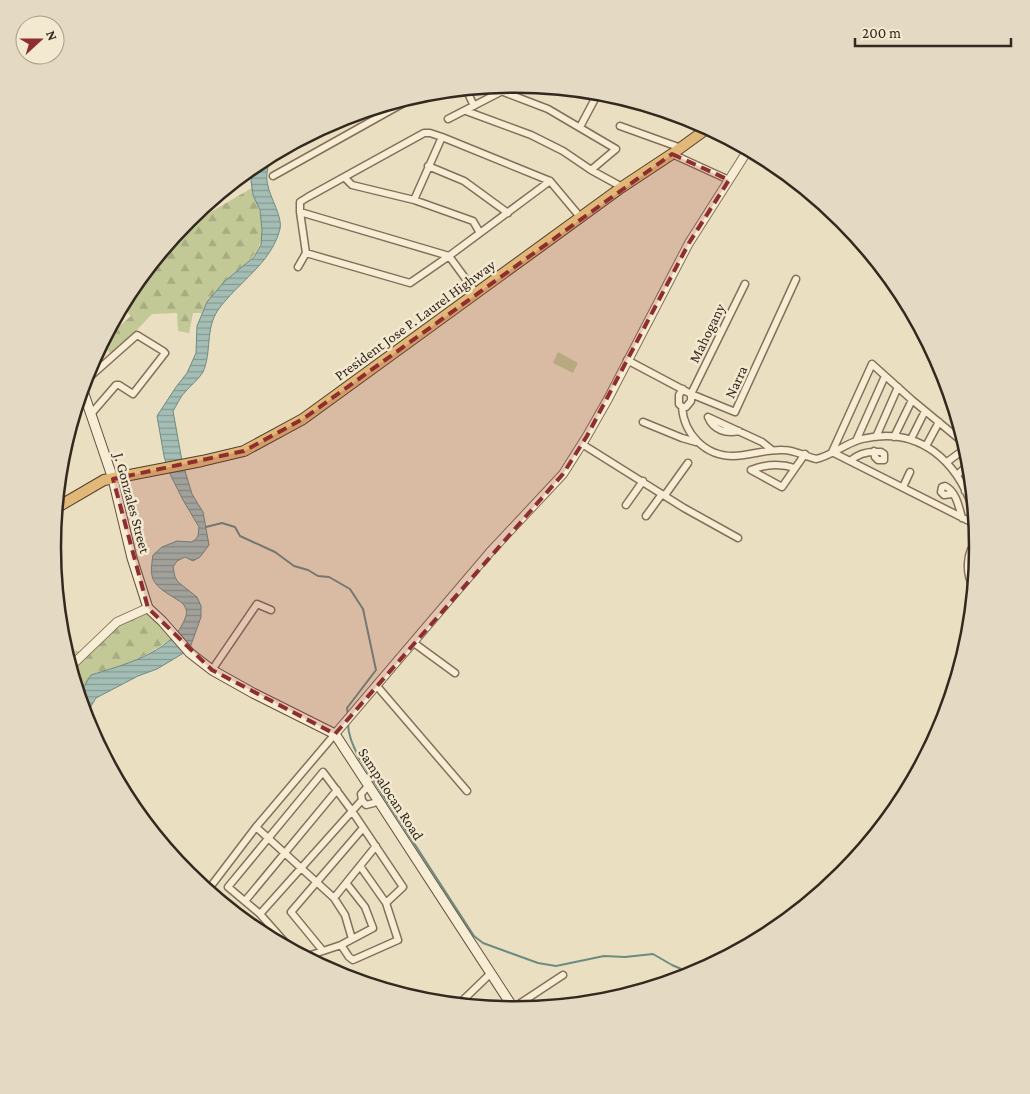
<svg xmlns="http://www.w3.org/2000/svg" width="1030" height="1094" font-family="'Crimson Pro',serif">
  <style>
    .grass { fill: #c2c896 }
    .forest { fill: url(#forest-firs) }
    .water { fill: url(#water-rules); stroke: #6c8b83 }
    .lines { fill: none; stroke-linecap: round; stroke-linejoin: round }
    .stream { stroke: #6c8b83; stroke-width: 2 }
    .minor-casing { stroke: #84705a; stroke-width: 9 }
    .tertiary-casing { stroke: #84705a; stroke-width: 10 }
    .secondary-casing { stroke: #65513d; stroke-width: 11 }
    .trunk-casing { stroke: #523f2e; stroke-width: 12 }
    .minor { stroke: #f7ecd4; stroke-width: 6 }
    .tertiary { stroke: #f7ecd4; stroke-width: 8 }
    .secondary { stroke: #f7ecd4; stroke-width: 9 }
    .trunk { stroke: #e2b878; stroke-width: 10 }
    .marked { fill: #8f2e2e; fill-opacity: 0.2; stroke: #8f2e2e; stroke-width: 4; stroke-dasharray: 10 6; stroke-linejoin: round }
    .labels { text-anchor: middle; stroke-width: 5; stroke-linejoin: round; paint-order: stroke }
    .street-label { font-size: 15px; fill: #34291e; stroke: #f3e9d1 }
    .rim { fill: none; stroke: #34291e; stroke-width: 2.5 }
  </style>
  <defs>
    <pattern id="forest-firs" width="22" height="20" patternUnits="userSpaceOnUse" patternTransform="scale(1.25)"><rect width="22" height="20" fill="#c2c896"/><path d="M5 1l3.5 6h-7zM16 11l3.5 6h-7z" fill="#a7ac81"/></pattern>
    <pattern id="water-rules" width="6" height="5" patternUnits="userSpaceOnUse" patternTransform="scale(1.25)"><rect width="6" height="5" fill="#a4beb6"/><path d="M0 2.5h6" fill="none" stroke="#869a93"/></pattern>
  </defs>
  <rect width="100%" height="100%" fill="#ebdfc2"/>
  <path class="grass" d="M558,352L578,363L573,373L553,363Z"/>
  <path class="forest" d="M257,185L253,194C286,267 224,261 202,313H193L189,333L178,331L177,313L152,314L112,356L102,342L131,316L122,306L131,290L180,230Z
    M148,608L173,638L149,653L128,664L90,676L79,696L65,649L84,652L117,622Z"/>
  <path class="water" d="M271,156C268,166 265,176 268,186C270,197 283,218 280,229C271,264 238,282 218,310C205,329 212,352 203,372C199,379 190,386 185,392C180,397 177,405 173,411L182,461L192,494L203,512L209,545L200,557L193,561L185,557L177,561L173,567L175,577L178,582L197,597L201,606V617L191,645L187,651L157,669L138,676L96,698L85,716L79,695L91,675C120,666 171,653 184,621C186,616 188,612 185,607C183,602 177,600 173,597C152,584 149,580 153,555L162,547L177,541L191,542L195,540L198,536L199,527L183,500L168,470L164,456L157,416L176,387L187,373L196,353L197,326L207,302L224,282L254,257L261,245L262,230L260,210L253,195L251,181L255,165Z"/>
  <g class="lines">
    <path class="stream" d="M206,527L222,523L235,527L240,536L275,552L294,566L308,570L318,576L329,577L350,589L363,609L376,670L347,708L348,716
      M348,723C348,736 354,747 359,758L474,936L483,943L538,963L556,966L604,956L625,957L653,954L672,965L693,974"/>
    <defs>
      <path id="minor" d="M466,89L474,106
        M501,91L548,109L616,149L591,170
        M466,111L531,135L563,151L591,170L622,187
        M351,116L353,117L359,113
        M448,119L514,85
        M620,126L681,148
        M580,127L598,93
        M672,154L729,180
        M428,166L464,181L508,213
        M273,176L418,95
        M345,178L352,185L414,200L473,221L480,233
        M414,200L442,137L550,181L581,218
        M300,212V202L308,197L424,133H430L442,137
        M298,267L306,253
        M476,293L449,256L300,212L306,253L410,283L449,256L550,181
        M627,360L691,394L735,412L796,279
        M84,382L137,335L163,351L165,353L133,394L119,385H116L91,414
        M683,389L679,395V404L682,407H686L691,401V394L745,284
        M682,407C684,434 705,456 733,456C749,456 766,449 783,450C795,450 804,456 816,459C831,456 846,443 862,439C919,425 958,461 974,512
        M76,408L87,402
        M708,417L762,442L772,450
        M708,417C713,430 726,434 739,431
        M643,422L682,438L696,442
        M876,437L898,387
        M894,437L912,400
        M911,439L925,411
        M856,441L885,376
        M964,443L912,400L872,364L832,452L975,524
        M582,444L684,508L738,538
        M926,446L939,422
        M850,461C859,453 870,451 881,452L884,454V460H878L875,457L874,451
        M947,462L966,448
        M751,470L782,487L805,454
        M751,470C766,464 779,463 795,468
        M957,475L969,464
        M903,487L910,472
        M965,491L971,486
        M952,494L944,495L941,492L942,487L945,486C956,491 959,507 962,518
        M665,495L688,463
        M626,505L643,481
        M646,516L662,494
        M974,587C965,575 966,551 977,541
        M414,643L455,673
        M212,670L257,604L271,610
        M376,685L467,791
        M369,785L361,794L362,800L366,805L374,803L378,798
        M256,827L334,898L345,915L352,939
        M208,890L256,827L335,734
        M334,898L376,846
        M245,901L337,790
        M260,914L362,800
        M341,945L349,957L353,960L398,940L386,903L360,866
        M291,949L260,914L228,887L323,772L352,811L403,887L386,903
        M323,951L291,912L363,828
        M305,957L341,945L373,928L365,907L347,884
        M459,1004L491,973
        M513,1008L563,975"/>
      <path id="tertiary" d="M70,667L117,622L148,608
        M335,734L490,552L563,474L587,436L608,399L689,243L748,150"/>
      <path id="secondary" d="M82,388L113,479L132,558L148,608L162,621L190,653L212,670L253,693L335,734L514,1009"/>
      <path id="trunk" d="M56,508L104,480L202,461L244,451L303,419L622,187L672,154L708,128"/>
    </defs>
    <use href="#minor" class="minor-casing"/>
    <use href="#tertiary" class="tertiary-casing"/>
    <use href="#secondary" class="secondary-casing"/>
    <use href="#trunk" class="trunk-casing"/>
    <use href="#minor" class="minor"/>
    <use href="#tertiary" class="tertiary"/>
    <use href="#secondary" class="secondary"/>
    <use href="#trunk" class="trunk"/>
  </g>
  <path class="marked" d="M672,154L729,180L689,243L587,436L563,474L335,734L212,670L148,608L113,479L244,451L303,419Z"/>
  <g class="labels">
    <g class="street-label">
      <text transform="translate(415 320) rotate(-36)" y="5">President Jose P. Laurel Highway</text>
      <text transform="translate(707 333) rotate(-64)" y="5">Mahogany</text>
      <text transform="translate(736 382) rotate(-65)" y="5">Narra</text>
      <text transform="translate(132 503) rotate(75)" y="5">J. Gonzales Street</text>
      <text transform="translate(391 794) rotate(57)" y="5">Sampalocan Road</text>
    </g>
  </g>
  <path d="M0 0H1030V1094H0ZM61 547a454 454 0 1 1 908 0a454 454 0 1 1-908 0Z" fill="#e4dac3" fill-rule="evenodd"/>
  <path class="rim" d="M61 547a454 454 0 1 1 908 0a454 454 0 1 1-908 0Z"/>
  <g transform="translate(40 40) rotate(69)"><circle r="24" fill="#f3e9d1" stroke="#a79c89"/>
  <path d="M0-4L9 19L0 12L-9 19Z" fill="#8f2e2e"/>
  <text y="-8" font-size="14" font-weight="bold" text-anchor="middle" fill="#34291e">N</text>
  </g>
  <path d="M855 38v8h156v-8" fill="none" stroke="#34291e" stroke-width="2.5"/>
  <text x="862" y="38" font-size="15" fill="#34291e" stroke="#f3e9d1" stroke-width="4" paint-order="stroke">200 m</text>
</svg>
